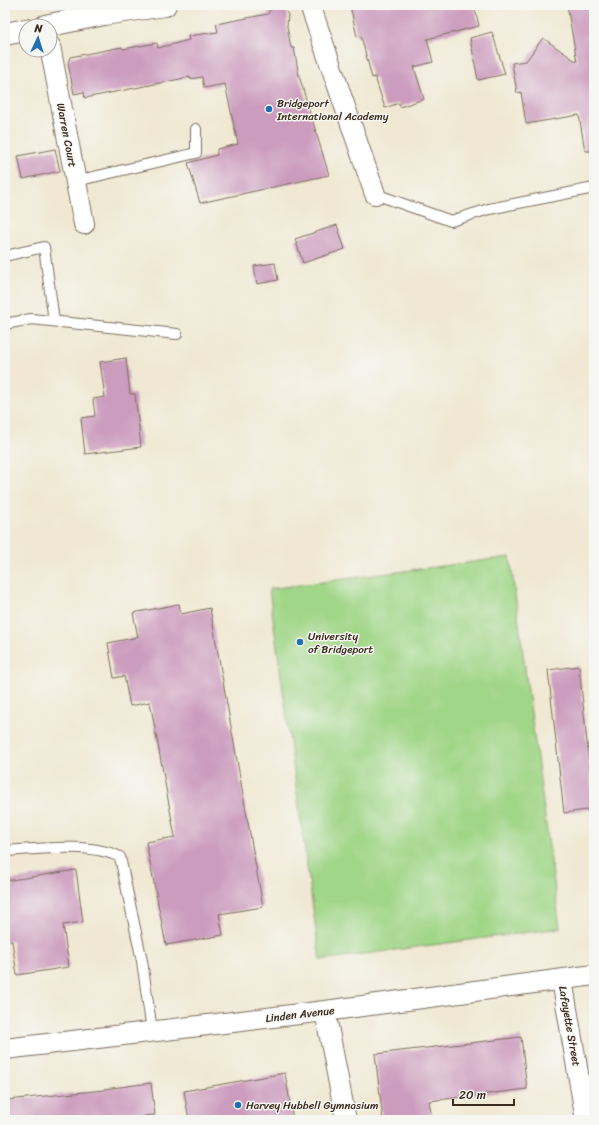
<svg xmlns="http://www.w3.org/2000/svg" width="599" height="1125" font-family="Sriracha,sans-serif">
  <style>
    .green { fill: #a0d687; stroke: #6e8052 }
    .building { fill: #cc9cbe }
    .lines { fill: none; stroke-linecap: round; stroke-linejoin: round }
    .service-casing { stroke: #7a6c5d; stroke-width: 12 }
    .minor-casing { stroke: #7a6c5d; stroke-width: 22 }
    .tertiary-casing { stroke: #7a6c5d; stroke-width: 24 }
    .service { stroke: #fff; stroke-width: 10 }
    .minor { stroke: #fff; stroke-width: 20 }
    .tertiary { stroke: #fff; stroke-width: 22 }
    .poi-dot { fill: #1f6fb2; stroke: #f6f6f2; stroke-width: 1.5 }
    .labels { text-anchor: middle; stroke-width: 3; stroke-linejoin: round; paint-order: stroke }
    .poi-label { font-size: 11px; fill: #3b2a1e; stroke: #f6f6f2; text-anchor: start }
    .street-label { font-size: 11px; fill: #3b2a1e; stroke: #f6f6f2 }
  </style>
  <rect width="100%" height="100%" fill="#f6f6f2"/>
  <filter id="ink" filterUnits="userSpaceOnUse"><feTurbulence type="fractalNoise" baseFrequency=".025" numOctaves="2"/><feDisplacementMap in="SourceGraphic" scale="8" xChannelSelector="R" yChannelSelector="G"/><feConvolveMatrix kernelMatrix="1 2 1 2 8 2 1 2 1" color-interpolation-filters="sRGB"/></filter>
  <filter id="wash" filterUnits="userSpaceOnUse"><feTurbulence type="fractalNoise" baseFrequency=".012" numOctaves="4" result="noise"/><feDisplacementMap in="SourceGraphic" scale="16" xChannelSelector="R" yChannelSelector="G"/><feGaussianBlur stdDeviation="0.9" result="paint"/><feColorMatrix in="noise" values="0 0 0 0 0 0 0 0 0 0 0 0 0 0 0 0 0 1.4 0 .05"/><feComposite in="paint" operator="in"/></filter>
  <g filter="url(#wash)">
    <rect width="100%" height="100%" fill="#f0e8d2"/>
    <path class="green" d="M510,557L560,928L320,960L269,589Z"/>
    <g id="blocks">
      <path class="building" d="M350,5H474L479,26L427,39L433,62L414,67L424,99L400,107L399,103L385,108L375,77L372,78L361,36L357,37Z
        M567,5H594V151H585L579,115L526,124L521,92L517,93L512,63L526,61L543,38L577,62Z
        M274,7L283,8L286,11L288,15L287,26L291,48H294L299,76L329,175L200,203L188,163L217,155V149L238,144L225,84L204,88L202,77L190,79V77L85,98L84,92L74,94L68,63L70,57L122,47L123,49L157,43L158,48L189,40L188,36L218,32L216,24L268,14L270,10Z
        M492,32L505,74L478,80L470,38Z
        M55,149L60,171L23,179L18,156Z
        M337,225L345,249L303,263L295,239Z
        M275,263L278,280L257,284L254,266Z
        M126,358L130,394H135L141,447L85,454L81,418L95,416L93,399L105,397L100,362Z
        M179,604L181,614L210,608L263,907L219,914L223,935L166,945L146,842L175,837L150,702L130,706L124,676L114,678L108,643L138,637L133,613Z
        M579,666L594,809L564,813L548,670Z
        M76,870L83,922L63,925L69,967L17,975L12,941L5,942V881Z
        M521,1037L527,1089L429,1101L432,1120H383L375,1054Z
        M285,1073L293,1120H189L184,1091Z
        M151,1083L155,1115L144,1116L145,1119L134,1120H9L7,1100L104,1090V1089Z"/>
    </g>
  </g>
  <g filter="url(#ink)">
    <use href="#blocks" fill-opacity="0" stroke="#7a6c5d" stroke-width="1"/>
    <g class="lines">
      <defs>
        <path id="service" d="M76,181L196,153V129
          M375,194L451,221L489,209L594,188
          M5,256L44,247L54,321
          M5,324L31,319L177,334
          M5,851C39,849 90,842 120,857L142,961L152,1031"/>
        <path id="minor" d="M310,5L375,194
          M50,46L84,224
          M562,980L586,1120
          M325,1011L346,1120
          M5,1049L325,1011L594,975"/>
        <path id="tertiary" d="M45,26L104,14L165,5
          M5,34L26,30"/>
      </defs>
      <use href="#service" class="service-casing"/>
      <use href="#minor" class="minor-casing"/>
      <use href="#tertiary" class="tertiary-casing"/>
      <use href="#service" class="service"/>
      <use href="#minor" class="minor"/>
      <use href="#tertiary" class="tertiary"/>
    </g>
  </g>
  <g class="poi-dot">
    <circle cx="269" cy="109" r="4"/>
    <circle cx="300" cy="642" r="4"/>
    <circle cx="238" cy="1105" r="4"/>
  </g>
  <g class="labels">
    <g class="poi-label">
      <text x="277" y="107">Bridgeport<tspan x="277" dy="13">International Academy</tspan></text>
      <text x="308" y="640">University<tspan x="308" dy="13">of Bridgeport</tspan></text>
      <text x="246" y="1109">Harvey Hubbell Gymnasium</text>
    </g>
    <g class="street-label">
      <text transform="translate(67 135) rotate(79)" y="4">Warren Court</text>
      <text transform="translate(300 1014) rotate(-7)" y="4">Linden Avenue</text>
      <text transform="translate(570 1026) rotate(80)" y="4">Lafayette Street</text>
    </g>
  </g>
  <rect width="599" height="1125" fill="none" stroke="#f6f6f2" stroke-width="20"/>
  <g transform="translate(38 38) rotate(4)"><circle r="19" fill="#f6f6f2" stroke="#aba49d"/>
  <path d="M0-3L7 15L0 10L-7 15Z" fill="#1f6fb2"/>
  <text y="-6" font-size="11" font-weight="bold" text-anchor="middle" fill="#3b2a1e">N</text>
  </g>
  <path d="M453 1099v6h61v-6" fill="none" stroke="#3b2a1e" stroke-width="2"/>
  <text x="459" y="1099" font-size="12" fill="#3b2a1e" stroke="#f6f6f2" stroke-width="3" paint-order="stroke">20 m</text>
</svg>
